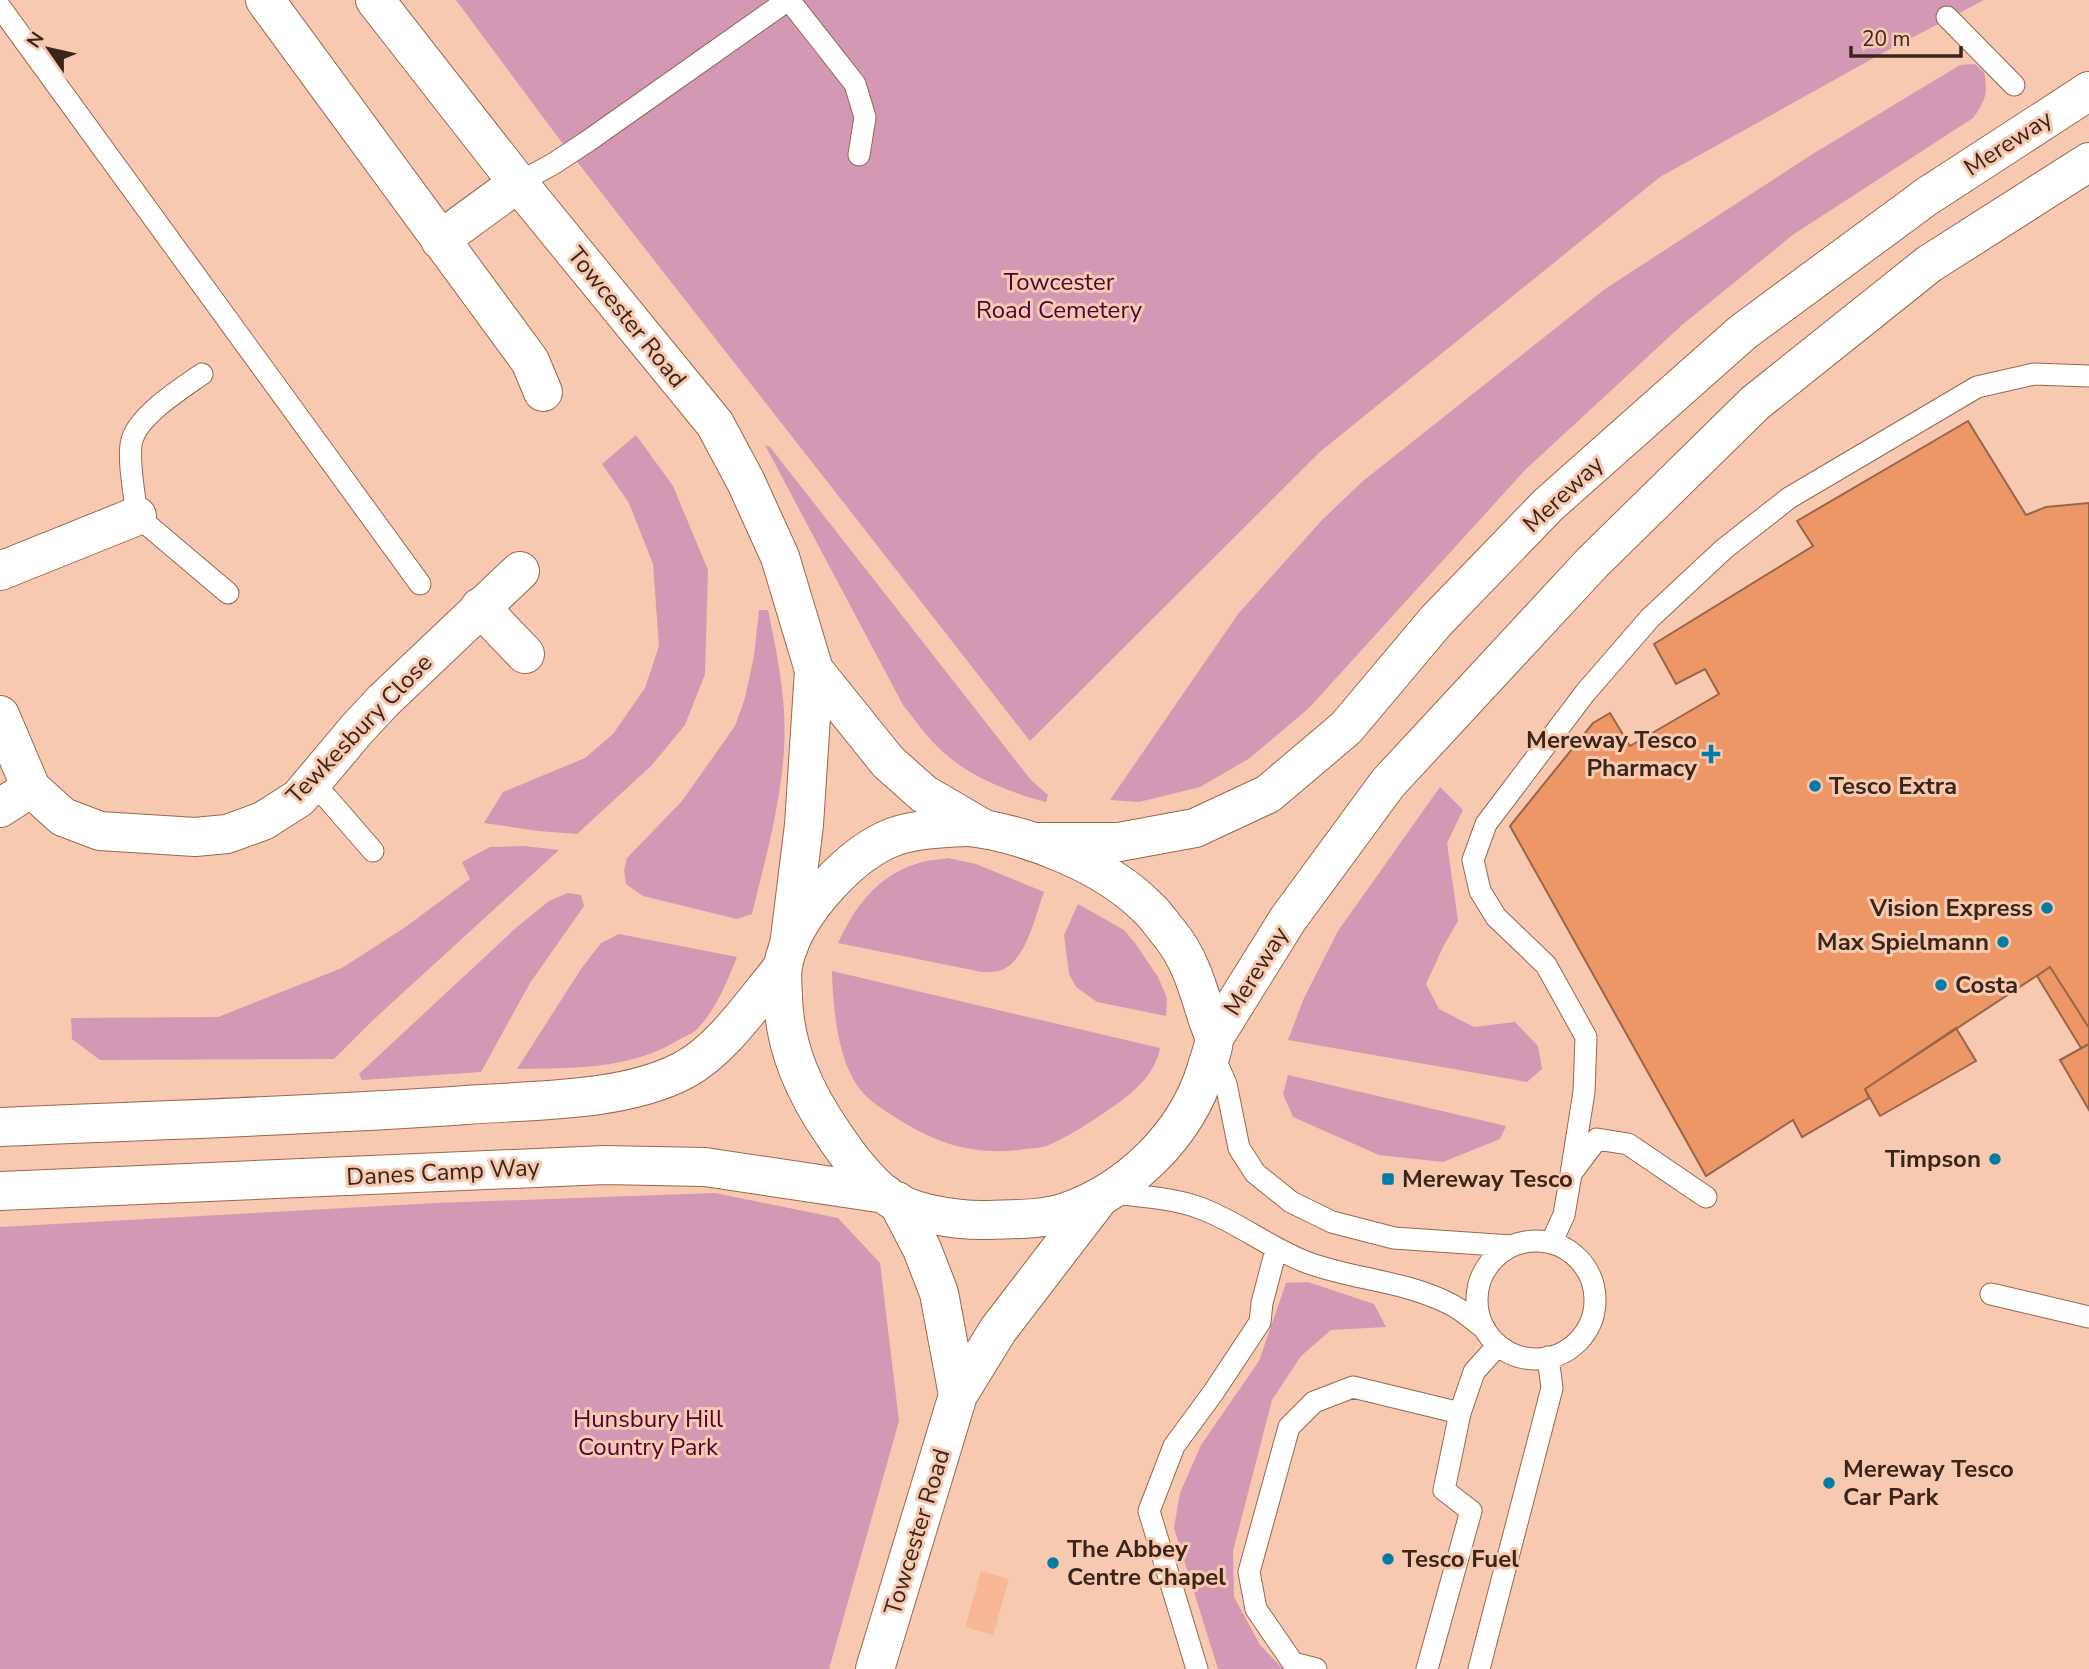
<svg xmlns="http://www.w3.org/2000/svg" width="2089" height="1669" font-family="'Nunito Sans',sans-serif">
  <style>
    .built { fill: #f8b896 }
    .green { fill: #d298b4 }
    .building { fill: #ed9767; stroke: #98654a; stroke-width: 2 }
    .lines { fill: none; stroke-linecap: round; stroke-linejoin: round }
    .service-casing { stroke: #9a674b; stroke-width: 23 }
    .minor-casing { stroke: #9a674b; stroke-width: 40 }
    .tertiary-casing { stroke: #9a674b; stroke-width: 40 }
    .primary-casing { stroke: #9a674b; stroke-width: 40 }
    .trunk-casing { stroke: #9a674b; stroke-width: 40 }
    .service { stroke: #fff; stroke-width: 21 }
    .minor { stroke: #fff; stroke-width: 38 }
    .tertiary { stroke: #fff; stroke-width: 38 }
    .primary { stroke: #fff; stroke-width: 38 }
    .trunk { stroke: #fff; stroke-width: 38 }
    .poi-dot { fill: #027ca3; stroke: #f7c9b1; stroke-width: 2.5 }
    .labels { text-anchor: middle; stroke-width: 6; stroke-linejoin: round; paint-order: stroke }
    .street-label { font-size: 24px; fill: #3a2519; stroke: #f7c9b1 }
    .park-label { font-size: 24px; fill: #520034; stroke: #f7c9b1 }
    .poi-label { font-size: 24px; font-weight: bold; fill: #3a2519; stroke: #f7c9b1; text-anchor: start }
  </style>
  <rect width="100%" height="100%" fill="#f7c9b1"/>
  <path class="built" d="M981,1571L1009,1579L993,1635L965,1627Z"/>
  <path class="green" d="M456,0H1984L1879,55L1660,177L1321,451L1030,741L557,136Z
    M1975,64L1984,72C1988,93 1986,100 1973,118L1794,234L1682,325L1525,470L1309,708L1250,758L1200,787L1139,802L1110,800L1238,614L1322,520L1363,481L1605,289L1811,155L1960,65Z
    M636,435L673,486L708,570L705,674L685,725L652,765L577,834L538,831L484,823L503,792L585,758L613,734L645,688L659,646L653,564L629,503L602,464Z
    M765,445L770,447L1031,780L1048,795L1046,802C1004,791 960,773 931,740C921,729 912,716 903,705Z
    M759,610H768C775,644 782,678 784,712C788,780 768,848 752,914L737,919L643,896L626,884L624,870L627,858L682,801L735,726L745,698L754,656Z
    M1440,787L1463,810L1447,843L1458,921L1443,947L1426,984L1439,1009L1474,1027L1515,1022L1538,1046L1542,1069L1527,1082L1288,1040L1304,998L1338,931Z
    M524,846L559,850L372,1021L334,1059L100,1060L72,1039L71,1018L218,1017L342,968L407,926L470,879L462,862L490,847Z
    M948,858L976,864L1044,892C1035,916 1026,963 999,971C994,972 987,972 982,972L838,943C854,908 877,876 916,864C926,860 937,860 948,858Z
    M568,893L581,895L584,906L530,983L481,1072L362,1080L359,1074L517,927L549,901Z
    M1078,904L1124,930L1135,943L1158,977L1167,998L1166,1016L1097,1002L1076,987L1069,974L1064,935Z
    M619,934L737,957C727,981 717,1008 698,1028C694,1033 686,1036 680,1039C630,1070 574,1068 517,1069L581,969L601,943Z
    M832,971L1160,1048C1155,1075 1133,1093 1111,1108C1096,1119 1063,1140 1046,1146C1040,1148 1032,1148 1025,1149C980,1156 941,1146 903,1122C887,1112 867,1101 857,1085C837,1056 833,1006 832,971Z
    M1288,1075L1506,1126L1500,1139L1443,1162L1379,1155L1293,1117L1283,1094Z
    M715,1193L838,1218L880,1263L899,1421L829,1669H0V1227L436,1203Z
    M1308,1282L1374,1304L1386,1327L1331,1330L1301,1356L1272,1400L1233,1551L1234,1597L1260,1645L1283,1669H1218L1174,1528L1180,1493L1201,1445L1259,1361L1286,1283Z"/>
  <path class="building" d="M1968,421L2026,515L2046,507L2089,503V1028L2050,967L1865,1089L1869,1098L1802,1137L1793,1120L1706,1176L1510,826L1593,723L1610,713L1630,746L1719,694L1705,669L1676,684L1654,644L1813,546L1797,521Z
    M2050,967L2089,1028V1044L2081,1048L2037,976Z
    M1956,1028L1976,1061L1880,1116L1865,1089Z
    M2089,1044V1110L2060,1060Z"/>
  <g class="lines">
    <defs>
      <path id="service" d="M789,0L855,84L865,117L859,155
        M0,7L420,584
        M1947,17L2014,85
        M518,183L553,164L588,141L788,0
        M202,374C181,389 139,415 132,440C127,457 135,497 137,516L228,593
        M311,784L327,798L373,851
        M1212,1052L1226,1084L1239,1148L1255,1173L1291,1202L1332,1222L1394,1238L1511,1246
        M1573,1171L1597,1139L1628,1144L1706,1197
        M1110,1193C1140,1196 1172,1198 1200,1208C1238,1222 1269,1248 1306,1262C1353,1280 1403,1280 1450,1304C1463,1310 1474,1321 1485,1329
        M1477 1300a59 59 0 1 1 118 0a59 59 0 1 1-118 0Z
        M1551,1243L1564,1215L1571,1174L1584,1092L1586,1037L1546,965L1496,917L1480,891L1473,860L1486,824L1585,693L1650,618L1724,549L1789,498L1977,387L2034,374L2089,376
        M1991,1294L2089,1317
        M1197,1669L1149,1511L1174,1446L1213,1393L1260,1322L1262,1303L1276,1250
        M1316,1669L1293,1663L1256,1609L1249,1572L1289,1427L1314,1402L1353,1387L1460,1413L1474,1372L1498,1345
        M1427,1669L1471,1511L1444,1490L1460,1413
        M1479,1669L1552,1388L1548,1357"/>
      <path id="minor" d="M265,0L530,361L543,392
        M440,240L518,183
        M0,571L137,516
        M480,607L525,654
        M0,715L31,788L63,817L100,831L195,837L227,834L263,821L299,798L357,729L383,701L520,571
        M0,808L31,788"/>
      <path id="tertiary" d="M897,1201L922,1249L939,1293L958,1395
        M875,1669L958,1395L998,1330L1100,1197"/>
      <path id="primary" d="M375,0L518,183L715,424L746,482L780,557L814,670L804,825L789,946
        M814,670L888,762L924,794L984,829"/>
      <path id="trunk" d="M969,827C1027,834 1106,865 1148,908C1156,915 1162,925 1169,933C1189,957 1197,985 1206,1014C1208,1022 1213,1031 1214,1039C1214,1049 1208,1061 1206,1070C1186,1135 1129,1190 1066,1212C1042,1220 1014,1219 989,1220C959,1221 908,1214 884,1194C865,1178 848,1156 834,1135C805,1093 785,1050 783,998C783,988 781,976 783,966C791,919 844,860 886,840C909,829 943,828 969,827Z
        M1035,842H1119L1195,828L1268,794L1346,728L1436,621L1548,505L1743,332L1926,197L2089,91
        M1214,1038L1288,919L1388,783L1592,563L1755,403L1929,264L2089,162
        M0,1127C155,1120 311,1116 466,1105C533,1100 624,1102 684,1070C723,1049 755,1000 783,967
        M0,1191L605,1165L705,1167L885,1194"/>
    </defs>
    <use href="#service" class="service-casing"/>
    <use href="#minor" class="minor-casing"/>
    <use href="#tertiary" class="tertiary-casing"/>
    <use href="#primary" class="primary-casing"/>
    <use href="#trunk" class="trunk-casing"/>
    <use href="#service" class="service"/>
    <use href="#minor" class="minor"/>
    <use href="#tertiary" class="tertiary"/>
    <use href="#primary" class="primary"/>
    <use href="#trunk" class="trunk"/>
  </g>
  <g class="poi-dot">
    <path d="M1707.5 743.5h7v7h7v7h-7v7h-7v-7h-7v-7h7z"/>
    <circle cx="1815" cy="786" r="7"/>
    <circle cx="2047" cy="908" r="7"/>
    <circle cx="2003" cy="942" r="7"/>
    <circle cx="1941" cy="985" r="7"/>
    <circle cx="1995" cy="1159" r="7"/>
    <rect x="1381" y="1172" width="14" height="14" rx="3.5"/>
    <circle cx="1829" cy="1483" r="7"/>
    <circle cx="1388" cy="1559" r="7"/>
    <circle cx="1053" cy="1563" r="7"/>
  </g>
  <g class="labels">
    <g class="street-label">
      <text transform="translate(2008 143) rotate(-33)" y="8">Mereway</text>
      <text transform="translate(627 317) rotate(51)" y="8">Towcester Road</text>
      <text transform="translate(1563 494) rotate(-43)" y="8">Mereway</text>
      <text transform="translate(359 729) rotate(-46)" y="8">Tewkesbury Close</text>
      <text transform="translate(1256 971) rotate(-58)" y="8">Mereway</text>
      <text transform="translate(443 1172) rotate(-3)" y="8">Danes Camp Way</text>
      <text transform="translate(917 1532) rotate(-73)" y="8">Towcester Road</text>
    </g>
    <g class="park-label">
      <text x="1059" y="290">Towcester<tspan x="1059" dy="28">Road Cemetery</tspan></text>
      <text x="648" y="1427">Hunsbury Hill<tspan x="648" dy="28">Country Park</tspan></text>
    </g>
    <g class="poi-label">
      <text x="1697" y="748" text-anchor="end">Mereway Tesco<tspan x="1697" dy="28">Pharmacy</tspan></text>
      <text x="1829" y="794">Tesco Extra</text>
      <text x="2033" y="916" text-anchor="end">Vision Express</text>
      <text x="1989" y="950" text-anchor="end">Max Spielmann</text>
      <text x="1955" y="993">Costa</text>
      <text x="1981" y="1167" text-anchor="end">Timpson</text>
      <text x="1402" y="1187">Mereway Tesco</text>
      <text x="1843" y="1477">Mereway Tesco<tspan x="1843" dy="28">Car Park</tspan></text>
      <text x="1067" y="1557">The Abbey<tspan x="1067" dy="28">Centre Chapel</tspan></text>
      <text x="1402" y="1567">Tesco Fuel</text>
    </g>
  </g>
  <g transform="translate(49 49) rotate(304)" stroke="#f7c9b1" stroke-width="5" paint-order="stroke">
  <path d="M0-5L12 26L0 18L-12 26Z" fill="#3a2519"/>
  <text y="-10" font-size="19" font-weight="bold" text-anchor="middle" fill="#3a2519">N</text>
  </g>
  <path d="M1851 46v10h110v-10" fill="none" stroke="#3a2519" stroke-width="3.5"/>
  <text x="1862" y="46" font-size="21" fill="#3a2519" stroke="#f7c9b1" stroke-width="5" paint-order="stroke">20 m</text>
</svg>
